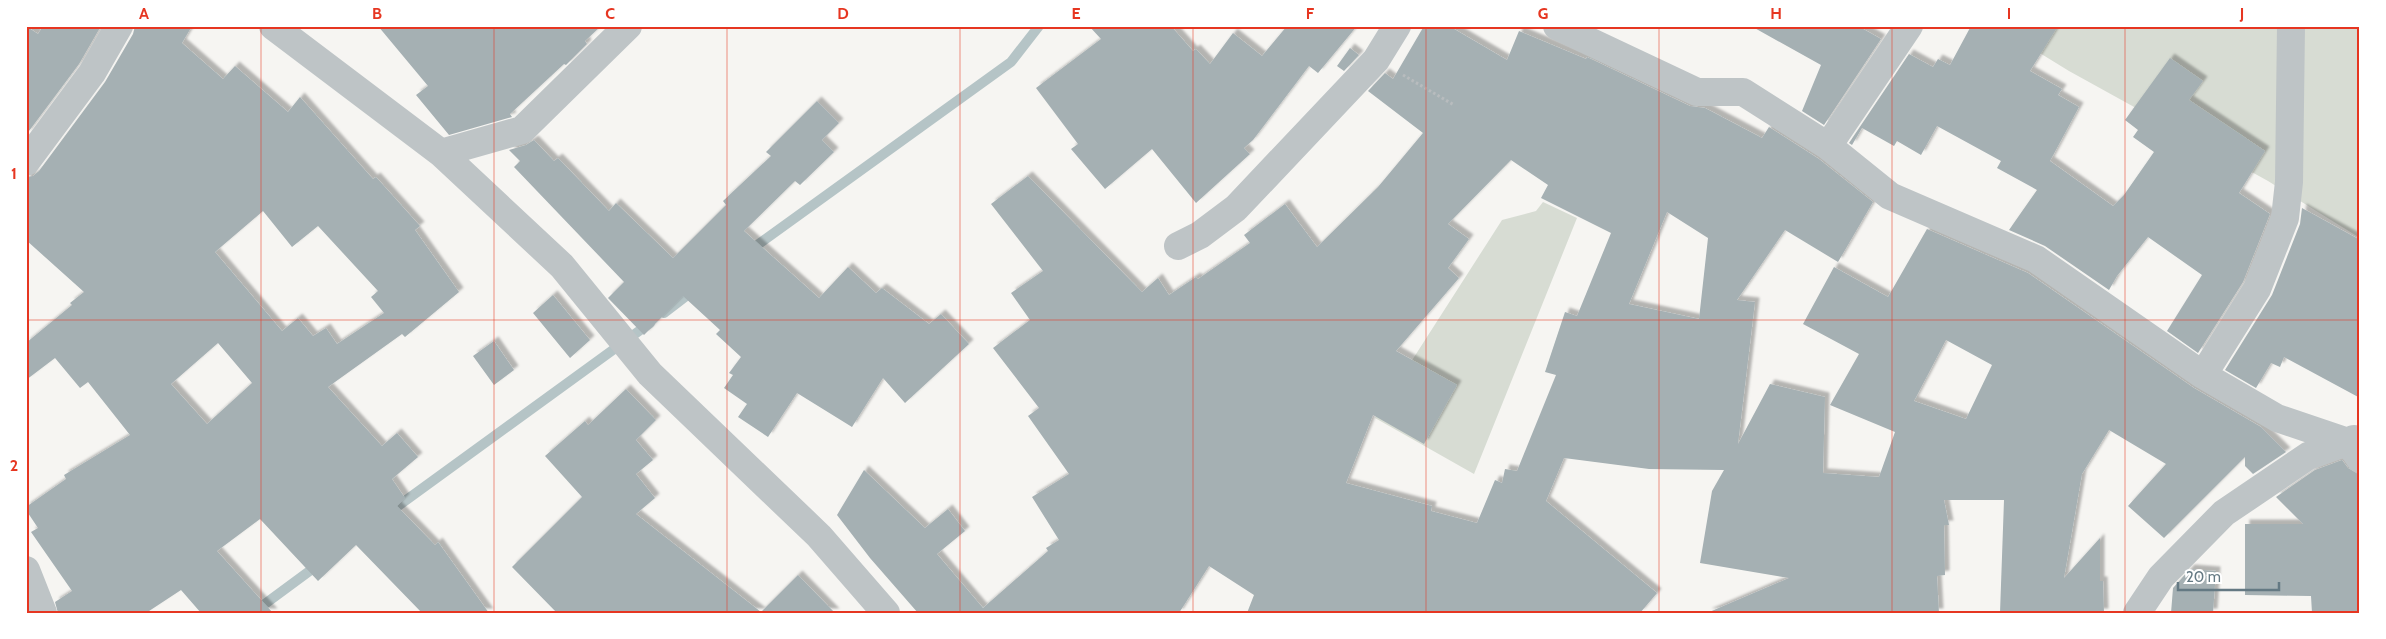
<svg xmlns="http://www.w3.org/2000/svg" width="2386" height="639" font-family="Cabin,sans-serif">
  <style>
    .green { fill: #d7dcd3 }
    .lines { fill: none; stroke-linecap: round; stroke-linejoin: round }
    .stream { stroke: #b5c4c6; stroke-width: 10 }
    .building { fill: #a5b0b3; fill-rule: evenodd; filter: url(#shadow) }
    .path { stroke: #b8bcbe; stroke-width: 3; stroke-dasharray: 2.5 2.5; stroke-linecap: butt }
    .minor { stroke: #bec4c6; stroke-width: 28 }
    .grid { fill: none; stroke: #e63621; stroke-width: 1; stroke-opacity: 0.55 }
    .neatline { fill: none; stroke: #e63621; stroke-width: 2 }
    .grid-label { font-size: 16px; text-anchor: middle; font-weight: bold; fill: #e63621 }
  </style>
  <defs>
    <filter id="shadow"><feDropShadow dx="4.5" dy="-4.5" stdDeviation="1" flood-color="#0004"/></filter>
  </defs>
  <rect width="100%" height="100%" fill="#f6f5f2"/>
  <path class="green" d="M1996,26H2360V238L2268,181L2069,71Z
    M1543,202L1577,218L1474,474L1375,418L1502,220L1536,211Z"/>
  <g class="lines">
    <path class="stream" d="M749,251L1011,62L1039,26
      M664,313L694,290
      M387,514L650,323
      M254,612L319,564"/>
  </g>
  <path class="building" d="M26,26L38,34L43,26H101L79,64L26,135Z
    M135,26H192L182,43L223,79L235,66L288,112L300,97L373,179L376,177L420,226L415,230L459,292L405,337L402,334L328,387L382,446L397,433L418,457L392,479L405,498L397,506L435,545L438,542L489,613H422L356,545L318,581L260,519L217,551L273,613H201L181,590L146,613H58L55,602L72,591L31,532L38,528L26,510V507L66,479L64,475L130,435L88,382L80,388L55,358L26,380V343L72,305L70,303L84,292L26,240V177L33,176L39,171L105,82L133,34ZM263,211L292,247L318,226L378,291L371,297L384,313L337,344L326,328L313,336L298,318L282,331L215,252ZM218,343L252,383L207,424L171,384Z
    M378,26H601L585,41L587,44L566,65L564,64L510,114L512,117L449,135L416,95L428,86Z
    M1089,26H1171L1193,51L1196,49L1210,64L1233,33L1262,56L1287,26H1357L1318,73L1309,66L1253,140L1244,148L1250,154L1196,203L1152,149L1105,189L1071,149L1078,144L1036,88L1101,39Z
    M1424,26H1449L1507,60L1519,31L1586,59L1587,57L1690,106L1705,108L1762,138L1769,127L1819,159L1873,202L1838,262L1785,230L1737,300L1755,302L1738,444L1770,384L1825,397L1823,473L1879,477L1895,432L1830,405L1859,354L1803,324L1834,267L1888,297L1927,229L2028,273L2194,388L2261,427L2286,452L2253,474L2245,466V457L2164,538L2128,506L2166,464L2109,430L2082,474L2064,578L2100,538V581H2103L2104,613H2000L2004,500H1944L1949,525H1944L1945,575L1937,576L1939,613H1707L1789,578L1700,563L1712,491L1724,470L1649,469L1564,458L1546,501L1657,593L1640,613H1247L1254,595L1209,566L1179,613H918L870,558L837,515L864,470L925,528L948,509L965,531L937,554L983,608L1048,551L1046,548L1059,540L1032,497L1069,474L1028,416L1039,408L993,348L1030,320L1011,293L1043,271L991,204L1028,176L1142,292L1158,278L1169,295L1196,277L1198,279L1250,243L1244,235L1285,204L1317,247L1378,187L1423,133L1368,91L1385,73L1393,79ZM1511,160L1548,185L1541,198L1611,233L1577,316L1565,312L1545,372L1556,375L1517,471L1505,469L1502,483L1495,480L1477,523L1431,511L1432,506L1346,483L1373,415L1424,444L1457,385L1396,351L1459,278L1448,268L1469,239L1448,224ZM1667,212L1708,238L1699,319L1629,304ZM1946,340L1992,365L1966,419L1914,401Z
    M1751,26H1858L1881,39L1824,125L1802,111L1821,65Z
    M1971,26H2058L2030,71L2062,89L2058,95L2079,107L2050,161L2113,206L2124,195L2154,152L2133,137L2138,130L2125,120L2170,58L2203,81L2189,100L2265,151L2239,193L2270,214L2243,282L2198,353L2167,331L2202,275L2148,237L2117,276L2109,290L2045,246L2009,230L2037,190L1997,168L2001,161L1937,126L1921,155L1897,141L1894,146L1862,128L1852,145L1849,143L1909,54L1933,67L1938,59L1950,65Z
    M1350,48L1359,55L1344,71L1337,66Z
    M817,101L839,123L822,140L834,152L800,185L795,181L744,231L819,298L848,267L876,293L882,288L929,324L941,314L969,344L905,403L883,378L852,427L797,393L768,437L738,417L747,404L724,388L733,375L729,373L741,357L716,334L720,330L683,296L644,335L608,298L624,282L514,167L520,161L509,150L526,145L534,140L554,161L558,158L609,211L616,203L673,258L726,205L723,201L771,156L766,152Z
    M2302,208L2360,240V398L2284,357L2280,367L2271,363L2256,388L2225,370L2272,295L2300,224Z
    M553,295L590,340L570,358L533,313Z
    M494,341L514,370L494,385L473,356Z
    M626,389L656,420L636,440L653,460L636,474L655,498L636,514L761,612L798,575L835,613H557L512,567L582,497L545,456L585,421L588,425Z
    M2342,460L2348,468L2358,474L2360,479V613H2312L2311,596L2245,595V524H2303L2276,497L2315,470Z
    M2190,569L2216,571L2213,613H2171L2173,588Z"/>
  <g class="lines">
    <path class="path" d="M1403,75L1454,105"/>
    <path class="minor" d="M273,26L441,153L562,266L650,374L819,536L886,613
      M1557,26L1697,92H1743L1828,146L1890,196L2036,259L2203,375L2277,418L2348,442L2360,459
      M1828,146L1909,26
      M441,153L522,130L628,26
      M26,162L92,73L119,26
      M1178,246L1200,235L1236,208L1376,60L1397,26
      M2203,375L2257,289L2285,218L2289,182L2291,26
      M26,570L43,613
      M2137,613L2161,577L2224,513L2308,456L2354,439"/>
  </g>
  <path class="grid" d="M261,26V613M494,26V613M727,26V613M960,26V613M1193,26V613M1426,26V613M1659,26V613M1892,26V613M2125,26V613M26,320H2360"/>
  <rect width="2386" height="639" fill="none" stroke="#ffffff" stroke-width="55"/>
  <path d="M2178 582v8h101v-8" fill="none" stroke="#647983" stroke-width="2.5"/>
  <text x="2186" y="582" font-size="15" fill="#647983" stroke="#ffffff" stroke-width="4" paint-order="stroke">20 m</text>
  <rect x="28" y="28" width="2330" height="584" class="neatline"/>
  <g class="grid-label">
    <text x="144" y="19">A</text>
    <text x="377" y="19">B</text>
    <text x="610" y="19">C</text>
    <text x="843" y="19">D</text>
    <text x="1076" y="19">E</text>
    <text x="1310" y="19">F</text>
    <text x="1543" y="19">G</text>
    <text x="1776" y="19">H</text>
    <text x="2009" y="19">I</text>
    <text x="2242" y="19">J</text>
    <text x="14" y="179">1</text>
    <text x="14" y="471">2</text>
  </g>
</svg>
